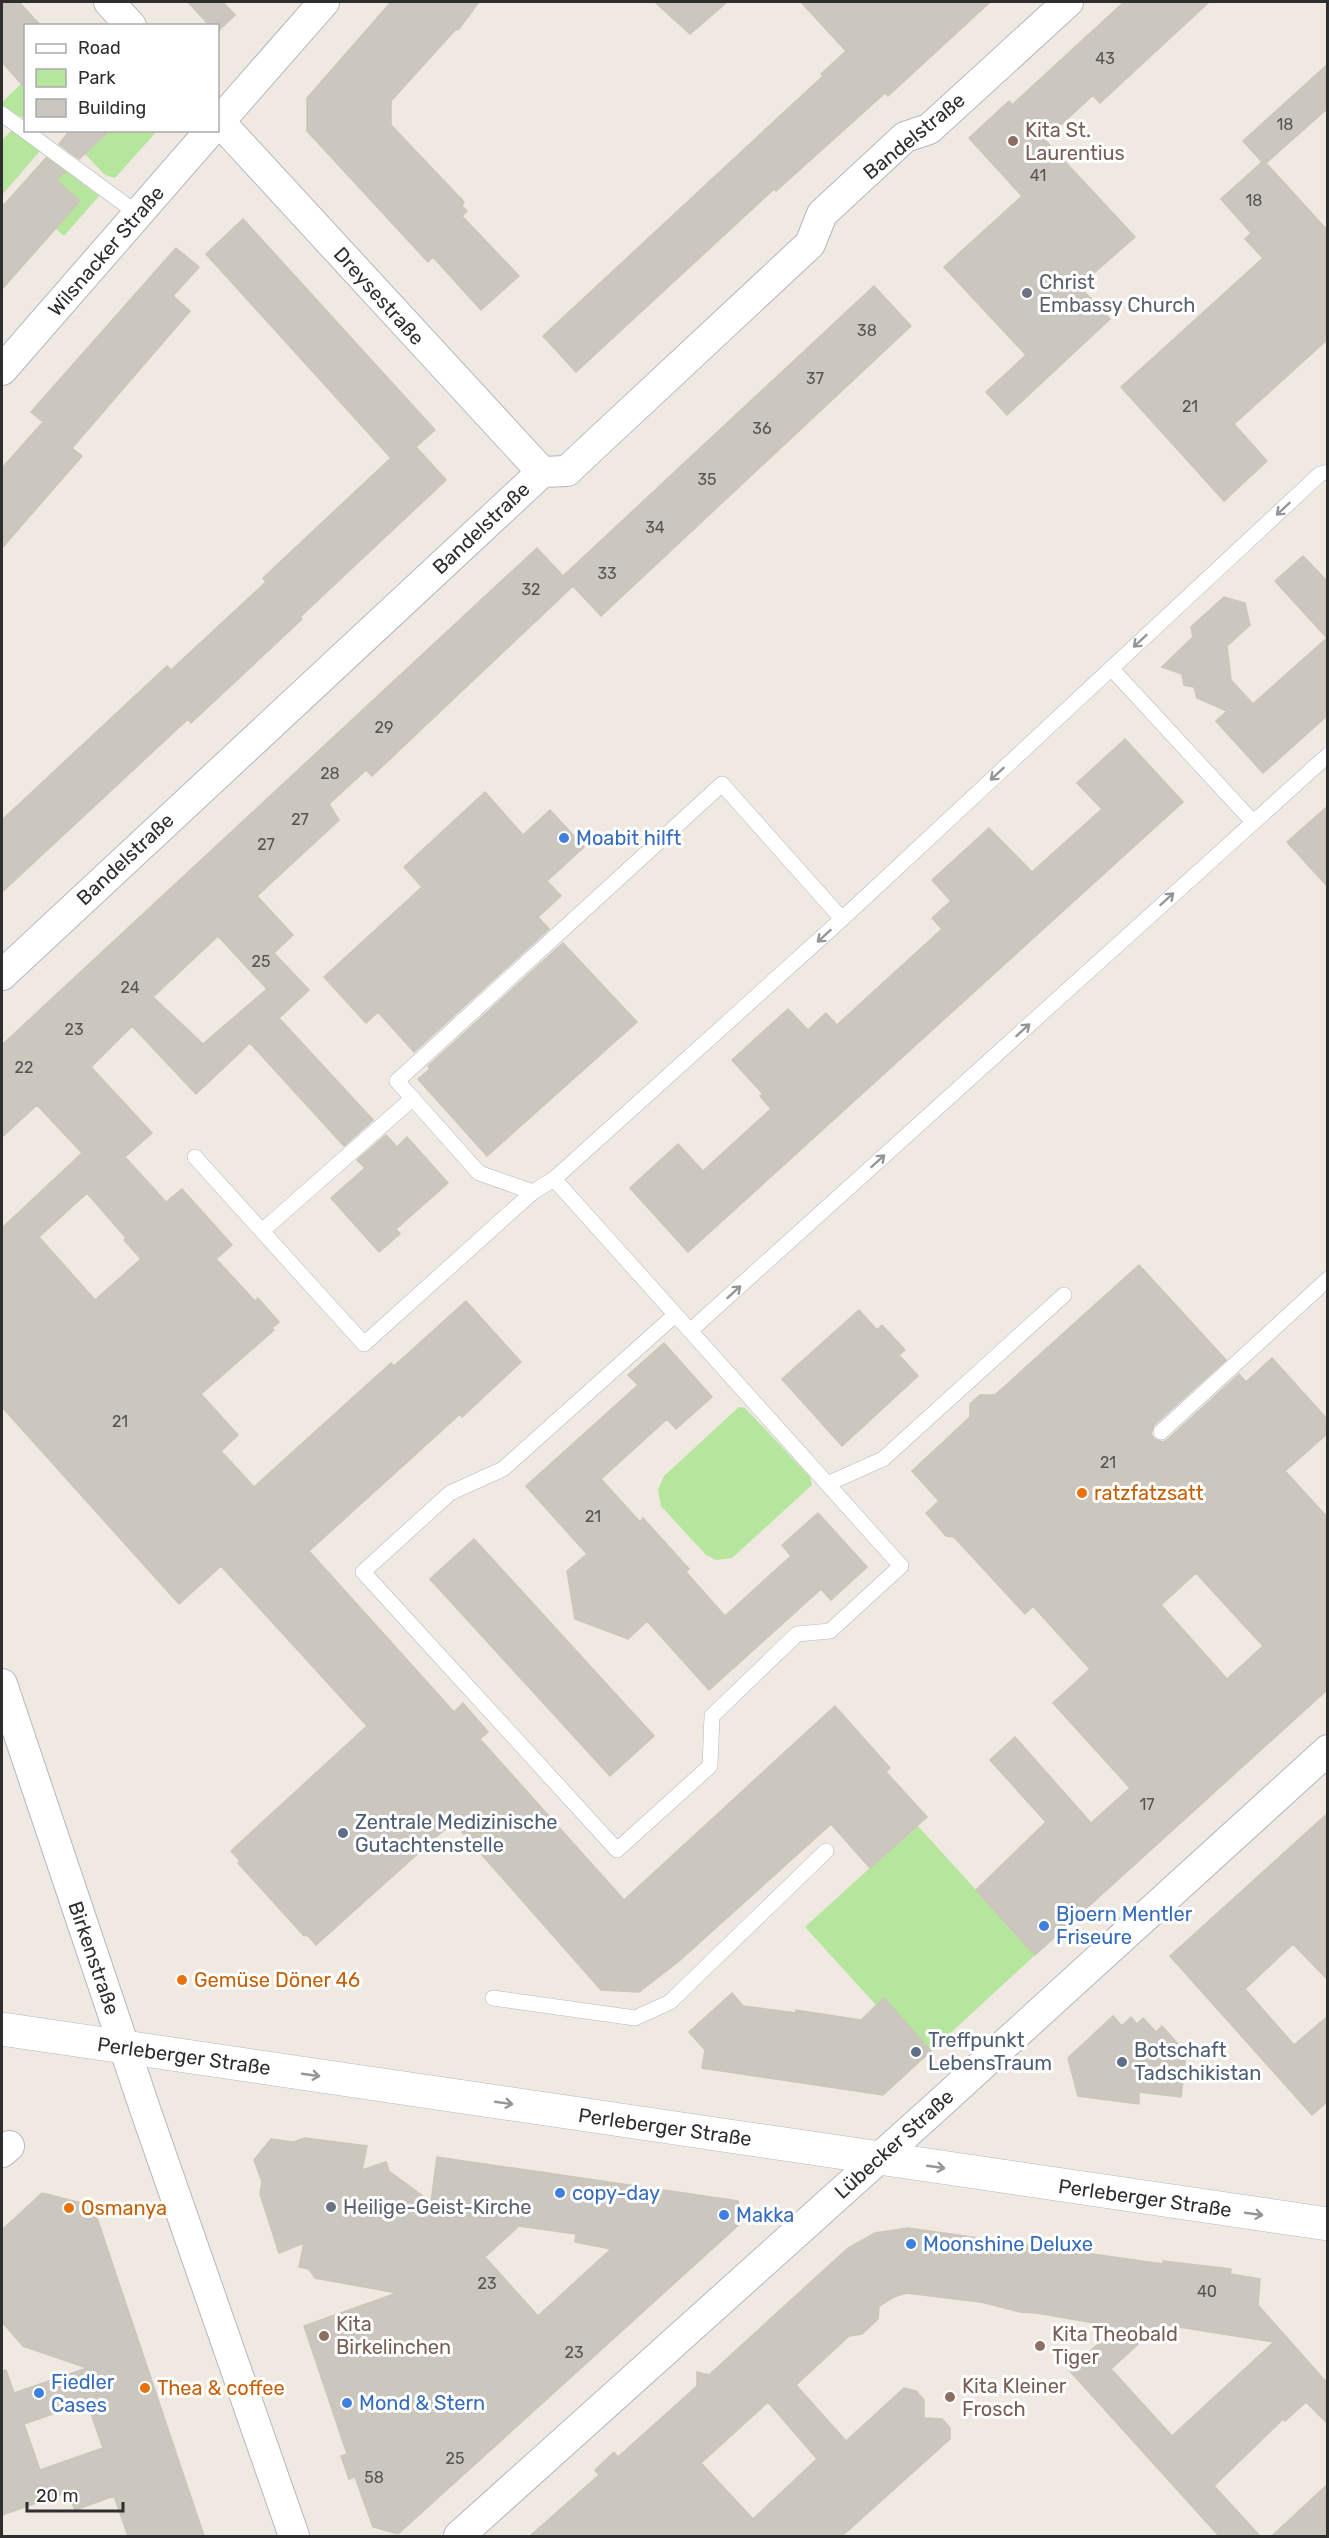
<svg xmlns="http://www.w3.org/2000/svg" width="1329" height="2538" font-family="Rubik,sans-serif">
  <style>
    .green { fill: #b6e59e }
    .building { fill: #cbc7bf; stroke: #cbc5ba; stroke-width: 1.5; fill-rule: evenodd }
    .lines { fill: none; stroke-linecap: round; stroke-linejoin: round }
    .service-casing { stroke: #b4b7c1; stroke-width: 16 }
    .minor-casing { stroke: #b4b7c1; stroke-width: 32 }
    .secondary-casing { stroke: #b4b7c1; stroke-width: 34 }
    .service { stroke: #fff; stroke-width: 15 }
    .minor { stroke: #fff; stroke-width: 30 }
    .secondary { stroke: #fff; stroke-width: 33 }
    .oneway { stroke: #969696 }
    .education-dot { fill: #8d6e63; stroke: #fff; stroke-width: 2 }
    .worship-dot { fill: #6b7280; stroke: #fff; stroke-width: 2 }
    .shop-dot { fill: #3f7fe0; stroke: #fff; stroke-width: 2 }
    .food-dot { fill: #e8710a; stroke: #fff; stroke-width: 2 }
    .service-dot { fill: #5c6f8a; stroke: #fff; stroke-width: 2 }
    .labels { text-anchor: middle; stroke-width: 6; stroke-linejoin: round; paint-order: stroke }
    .number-label { font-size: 16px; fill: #555452 }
    .education-label { font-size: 20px; fill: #785e54; stroke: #fff; text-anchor: start }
    .street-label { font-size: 20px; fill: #2e2e2e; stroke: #fff }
    .worship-label { font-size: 20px; fill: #5b616d; stroke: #fff; text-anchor: start }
    .shop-label { font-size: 20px; fill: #366cbe; stroke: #fff; text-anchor: start }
    .food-label { font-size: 20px; fill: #c56008; stroke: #fff; text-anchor: start }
    .service-label { font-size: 20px; fill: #4e5e75; stroke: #fff; text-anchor: start }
  </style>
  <rect width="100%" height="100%" fill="#efe9e1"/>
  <path class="green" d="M21,84L25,89V119L2,107V102Z
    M12,130L40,151L2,195V140Z
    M110,131H157L115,178L105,175L85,154Z
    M47,156L99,196L64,236L55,228L79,201L39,165Z
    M739,1407L745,1408L810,1477L812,1485L732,1558L716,1560L706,1555L661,1506L658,1490L664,1476Z
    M917,1825L1035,1955L931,2051L884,1999L876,2005L805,1927Z"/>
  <path class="building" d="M2,2H19L41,26H26V89L2,62Z
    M188,2H223L235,15L218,31V26H210Z
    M391,2H479L458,30L456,29L391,101V125L464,202L462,206L467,211L462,216L519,276L481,310L433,257L428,262L307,131V98Z
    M655,2H727L690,34Z
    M801,2H990L888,96L885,93L776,191L774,189L576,372L543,336L823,76L821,74L846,51Z
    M1124,2H1209L1100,103L1093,95L1045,140L1135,237L1079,286L1110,319L1007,415L986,392L1026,355L944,267L1022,196L969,138L1009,101L1012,105Z
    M1328,64V108L1266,163L1328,231V339L1234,424L1267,461L1224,501L1121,387L1263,258L1245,239L1251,233L1221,199L1262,162L1243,141Z
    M70,130H110L79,159L59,144Z
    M46,158L65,172L56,180L80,201L2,289V207Z
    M243,219L435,430L416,447L446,480L300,617L302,619L191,723L188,719L2,892V820L167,666L171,670L266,582L263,578L391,458L206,254Z
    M176,248L199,267L173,296L190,311L72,448L82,456L2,548V468L43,422L31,412Z
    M874,286L911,326L601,616L573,586L372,776L366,770L329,804L339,820L257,896L293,935L274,953L309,990L279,1018L373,1120L344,1146L250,1043L196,1094L132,1026L91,1067L152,1133L125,1157L166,1202L182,1189L232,1245L216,1259L255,1301L258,1298L279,1322L272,1328L274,1330L201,1394L238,1435L221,1451L254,1487L391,1363L394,1366L466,1301L521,1362L462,1417L460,1414L309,1551L454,1712L463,1703L488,1732L480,1739L624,1900L835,1706L890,1768L886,1772L927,1817L870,1868L831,1824L678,1962L639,1992L601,1990L453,1822L316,1945L307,1935L304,1936L238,1863L240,1861L231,1851L367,1726L221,1566L179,1604L2,1407V1228L82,1153L37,1105L2,1137V1045L537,548L563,576ZM218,936L267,989L203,1044L153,997ZM87,1193L126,1238L124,1240L141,1259L95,1300L39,1237Z
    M1303,556L1328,582V715L1263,773L1216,721L1227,711L1197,698L1194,687L1184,685L1182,674L1162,667L1193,637L1191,627L1224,597L1245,603L1250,625L1227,646L1231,680L1253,704L1327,638L1275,581Z
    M1125,739L1183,802L688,1252L630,1188L678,1144L703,1171L771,1109L760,1096L763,1094L732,1060L788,1009L808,1030L826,1013L837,1025L942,929L932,918L951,901L932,880L989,828L1032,872L1102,809L1077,783Z
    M485,792L523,835L550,810L584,847L547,881L561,896L538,917L549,929L414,1052L378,1012L366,1023L324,977L422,887L404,867Z
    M1328,806V887L1287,842Z
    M563,943L637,1022L487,1156L418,1079L430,1069L428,1066Z
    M386,1135L397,1147L407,1137L448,1183L396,1229L400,1234L379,1252L331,1198L365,1168L357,1160Z
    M1139,1265L1226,1360L1154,1425L1151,1434L1154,1439L1163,1442L1167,1440L1239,1374L1246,1382L1272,1358L1328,1420V1433L1285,1471L1328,1518V1689L1035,1955L976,1890L1046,1822L990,1760L1015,1737L1091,1823L1130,1788L1053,1703L1090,1669L1033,1606L1025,1614L954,1537L946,1536L926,1513L939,1501L912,1471L970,1417V1404L980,1395H995ZM1196,1573L1263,1646L1227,1679L1161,1605Z
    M859,1310L877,1330L882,1325L905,1350L899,1355L918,1376L842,1446L782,1379Z
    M664,1343L712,1397L676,1429L667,1419L601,1479L640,1522L643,1518L689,1569L686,1572L725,1616L791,1556L782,1545L818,1513L867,1567L831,1600L821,1589L709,1690L647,1621L628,1639L575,1619L567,1571L587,1554L526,1486L638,1385L628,1375Z
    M474,1539L654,1736L610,1776L430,1579Z
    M1328,1813V1980L1293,1944L1245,1989L1294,2045L1328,2016V2101L1312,2115L1170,1956Z
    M732,1993L743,2006L796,2013V2010L861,2020L884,1998L931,2051L883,2095L702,2068L705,2050L689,2032Z
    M1113,2016L1122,2026L1131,2017L1137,2024L1143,2018L1156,2032L1162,2026L1186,2053L1181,2097L1139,2092V2104L1078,2096L1068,2058Z
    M305,2138L367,2146L362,2170L386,2162L389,2171L431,2202L437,2157L738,2201L743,2221L398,2534L373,2527L355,2477L349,2479L341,2456L347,2454L304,2326L397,2293L315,2278L309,2269L299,2267L304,2243L279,2253L260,2194L262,2182L254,2160L271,2139L293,2142ZM519,2226L576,2234L575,2242L611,2249L538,2316L485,2257Z
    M42,2193L93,2206L204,2536H128L114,2496L75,2510L68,2492L2,2515V2371L6,2370L14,2393L87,2368L23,2346L2,2322V2230ZM87,2402L103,2448L40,2470L24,2424Z
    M908,2228L1163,2264V2261L1231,2269L1230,2274L1260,2279L1258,2305L1328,2384V2424L1306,2402L1285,2421L1283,2419L1214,2486L1260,2536H1219L1069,2370L1117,2327L1037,2313L1020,2312L981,2302L906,2293L894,2297L879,2306L878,2319L862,2334L849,2336L796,2385L846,2441L904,2388L916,2391L924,2400V2418L942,2419L950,2428V2439L842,2536H530L599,2475L595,2470L614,2452L618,2457L697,2386V2372L709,2375L848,2248L875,2233ZM1160,2324L1274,2342L1172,2436L1111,2369ZM768,2402L817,2459L753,2519L701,2463Z
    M1328,2484V2536H1272Z"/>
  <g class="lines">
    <defs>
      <path id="service" d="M2,114L138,214
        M1111,668L1253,822
        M195,1157L364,1344L533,1192L554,1179L842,919L1320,474L1328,472
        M554,1179L901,1566L830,1631L797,1634L712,1716L710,1766L617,1850L363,1572L450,1493L503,1469L675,1315
        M533,1192L479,1173L397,1081L722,784L842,919
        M262,1231L413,1098
        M690,1331L1328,755
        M1161,1432L1328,1279
        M827,1484L883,1459L1064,1295
        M493,1998L635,2018L670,2002L826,1851"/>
      <path id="minor" d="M109,2L131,26
        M218,120L542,472
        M218,123L324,2
        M2,370L211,130
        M2,975L542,472L567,471L586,453L810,244L822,214L905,137L929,129L1068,2
        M2,1684L145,2109L294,2536
        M2,2152L9,2146
        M459,2536L936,2107L1328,1750"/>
      <path id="secondary" d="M2,2029L1328,2224"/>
    </defs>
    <use href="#service" class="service-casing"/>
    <use href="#minor" class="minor-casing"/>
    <use href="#secondary" class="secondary-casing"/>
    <use href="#service" class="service"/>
    <use href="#minor" class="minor"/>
    <use href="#secondary" class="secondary"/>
  </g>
  <defs><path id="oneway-shaft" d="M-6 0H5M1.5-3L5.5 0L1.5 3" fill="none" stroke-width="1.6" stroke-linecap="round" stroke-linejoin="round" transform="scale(1.5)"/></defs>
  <g class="oneway">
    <use href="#oneway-shaft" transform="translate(1283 509) rotate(137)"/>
    <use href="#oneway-shaft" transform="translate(1140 641) rotate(137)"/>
    <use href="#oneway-shaft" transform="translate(997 774) rotate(137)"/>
    <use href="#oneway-shaft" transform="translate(1167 899) rotate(-42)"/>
    <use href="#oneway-shaft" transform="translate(824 936) rotate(138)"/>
    <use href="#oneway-shaft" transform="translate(1023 1030) rotate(-42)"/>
    <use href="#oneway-shaft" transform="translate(878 1161) rotate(-42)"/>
    <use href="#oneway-shaft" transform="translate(734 1292) rotate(-42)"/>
    <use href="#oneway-shaft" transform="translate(311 2075) rotate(8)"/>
    <use href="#oneway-shaft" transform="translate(504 2103) rotate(8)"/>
    <use href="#oneway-shaft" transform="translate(936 2167) rotate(8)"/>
    <use href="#oneway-shaft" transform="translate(1254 2214) rotate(8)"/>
  </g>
  <g class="education-dot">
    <circle cx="1013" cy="141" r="6"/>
    <circle cx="324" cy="2336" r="6"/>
    <circle cx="1040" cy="2346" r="6"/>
    <circle cx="950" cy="2397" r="6"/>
  </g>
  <g class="worship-dot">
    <circle cx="1027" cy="293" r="6"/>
    <circle cx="331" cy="2207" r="6"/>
  </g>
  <g class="shop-dot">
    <circle cx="564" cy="838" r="6"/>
    <circle cx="1044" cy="1926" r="6"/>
    <circle cx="560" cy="2193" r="6"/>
    <circle cx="724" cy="2215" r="6"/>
    <circle cx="911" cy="2244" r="6"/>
    <circle cx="39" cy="2393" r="6"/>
    <circle cx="347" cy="2403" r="6"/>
  </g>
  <g class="food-dot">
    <circle cx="1082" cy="1493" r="6"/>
    <circle cx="182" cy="1980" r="6"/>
    <circle cx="69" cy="2208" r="6"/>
    <circle cx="145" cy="2388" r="6"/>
  </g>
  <g class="service-dot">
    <circle cx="343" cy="1833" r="6"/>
    <circle cx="916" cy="2052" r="6"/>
    <circle cx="1122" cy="2062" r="6"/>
  </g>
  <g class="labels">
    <g class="number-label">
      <text x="1105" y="64">43</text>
      <text x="1285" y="130">18</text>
      <text x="1038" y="181">41</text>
      <text x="1254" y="206">18</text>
      <text x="867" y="336">38</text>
      <text x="815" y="384">37</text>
      <text x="1190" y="412">21</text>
      <text x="762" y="434">36</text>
      <text x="707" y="485">35</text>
      <text x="655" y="533">34</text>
      <text x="607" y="579">33</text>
      <text x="531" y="595">32</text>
      <text x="384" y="733">29</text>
      <text x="330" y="779">28</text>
      <text x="300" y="825">27</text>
      <text x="266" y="850">27</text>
      <text x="261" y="967">25</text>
      <text x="130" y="993">24</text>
      <text x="74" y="1035">23</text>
      <text x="24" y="1073">22</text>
      <text x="120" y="1427">21</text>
      <text x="1108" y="1468">21</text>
      <text x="593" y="1522">21</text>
      <text x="1147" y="1810">17</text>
      <text x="487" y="2289">23</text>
      <text x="1207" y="2297">40</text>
      <text x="574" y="2358">23</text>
      <text x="455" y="2464">25</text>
      <text x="374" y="2483">58</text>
    </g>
    <g class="education-label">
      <text x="1025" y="137">Kita St.<tspan x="1025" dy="23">Laurentius</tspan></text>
      <text x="336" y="2331">Kita<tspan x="336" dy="23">Birkelinchen</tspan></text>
      <text x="1052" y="2341">Kita Theobald<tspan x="1052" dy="23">Tiger</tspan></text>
      <text x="962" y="2393">Kita Kleiner<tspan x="962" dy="23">Frosch</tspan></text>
    </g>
    <g class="street-label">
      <text transform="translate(914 136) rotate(-39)" y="7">Bandelstraße</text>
      <text transform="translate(106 251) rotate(-49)" y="7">Wilsnacker Straße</text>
      <text transform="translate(379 296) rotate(48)" y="7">Dreysestraße</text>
      <text transform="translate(481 528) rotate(-43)" y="7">Bandelstraße</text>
      <text transform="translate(125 859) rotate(-43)" y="7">Bandelstraße</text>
      <text transform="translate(94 1958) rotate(71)" y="7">Birkenstraße</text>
      <text transform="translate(184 2056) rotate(8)" y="7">Perleberger Straße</text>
      <text transform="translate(665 2127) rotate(8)" y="7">Perleberger Straße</text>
      <text transform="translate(894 2144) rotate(-42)" y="7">Lübecker Straße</text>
      <text transform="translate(1145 2198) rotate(8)" y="7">Perleberger Straße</text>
    </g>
    <g class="worship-label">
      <text x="1039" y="289">Christ<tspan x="1039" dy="23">Embassy Church</tspan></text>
      <text x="343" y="2214">Heilige-Geist-Kirche</text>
    </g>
    <g class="shop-label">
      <text x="576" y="845">Moabit hilft</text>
      <text x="1056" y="1921">Bjoern Mentler<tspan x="1056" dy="23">Friseure</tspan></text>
      <text x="572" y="2200">copy-day</text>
      <text x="736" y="2222">Makka</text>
      <text x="923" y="2251">Moonshine Deluxe</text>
      <text x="51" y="2389">Fiedler<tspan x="51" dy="23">Cases</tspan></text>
      <text x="359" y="2410">Mond &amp; Stern</text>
    </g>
    <g class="food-label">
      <text x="1094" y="1500">ratzfatzsatt</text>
      <text x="194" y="1987">Gemüse Döner 46</text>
      <text x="81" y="2215">Osmanya</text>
      <text x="157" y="2395">Thea &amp; coffee</text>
    </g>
    <g class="service-label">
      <text x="355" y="1829">Zentrale Medizinische<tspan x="355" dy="23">Gutachtenstelle</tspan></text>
      <text x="928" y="2047">Treffpunkt<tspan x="928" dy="23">LebensTraum</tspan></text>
      <text x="1134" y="2057">Botschaft<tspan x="1134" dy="23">Tadschikistan</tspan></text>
    </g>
  </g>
  <rect width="1329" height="2538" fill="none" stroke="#2e2e2e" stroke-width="6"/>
  <rect x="24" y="24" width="195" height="108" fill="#ffffff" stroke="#ababab" stroke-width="1.5"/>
  <rect x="36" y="44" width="30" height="9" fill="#ffffff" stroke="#ababab" stroke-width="1.5"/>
  <text x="78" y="54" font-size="18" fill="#2e2e2e">Road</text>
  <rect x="36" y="69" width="30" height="18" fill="#b6e59e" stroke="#ababab" stroke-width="1.5"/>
  <text x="78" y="84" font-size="18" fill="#2e2e2e">Park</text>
  <rect x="36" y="99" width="30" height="18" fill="#cbc7bf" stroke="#ababab" stroke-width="1.5"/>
  <text x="78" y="114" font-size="18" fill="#2e2e2e">Building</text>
  <path d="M27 2502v9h96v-9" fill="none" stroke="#2e2e2e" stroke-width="3"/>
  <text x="36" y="2502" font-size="18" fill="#2e2e2e" stroke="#ffffff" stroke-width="4.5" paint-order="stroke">20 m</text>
</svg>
